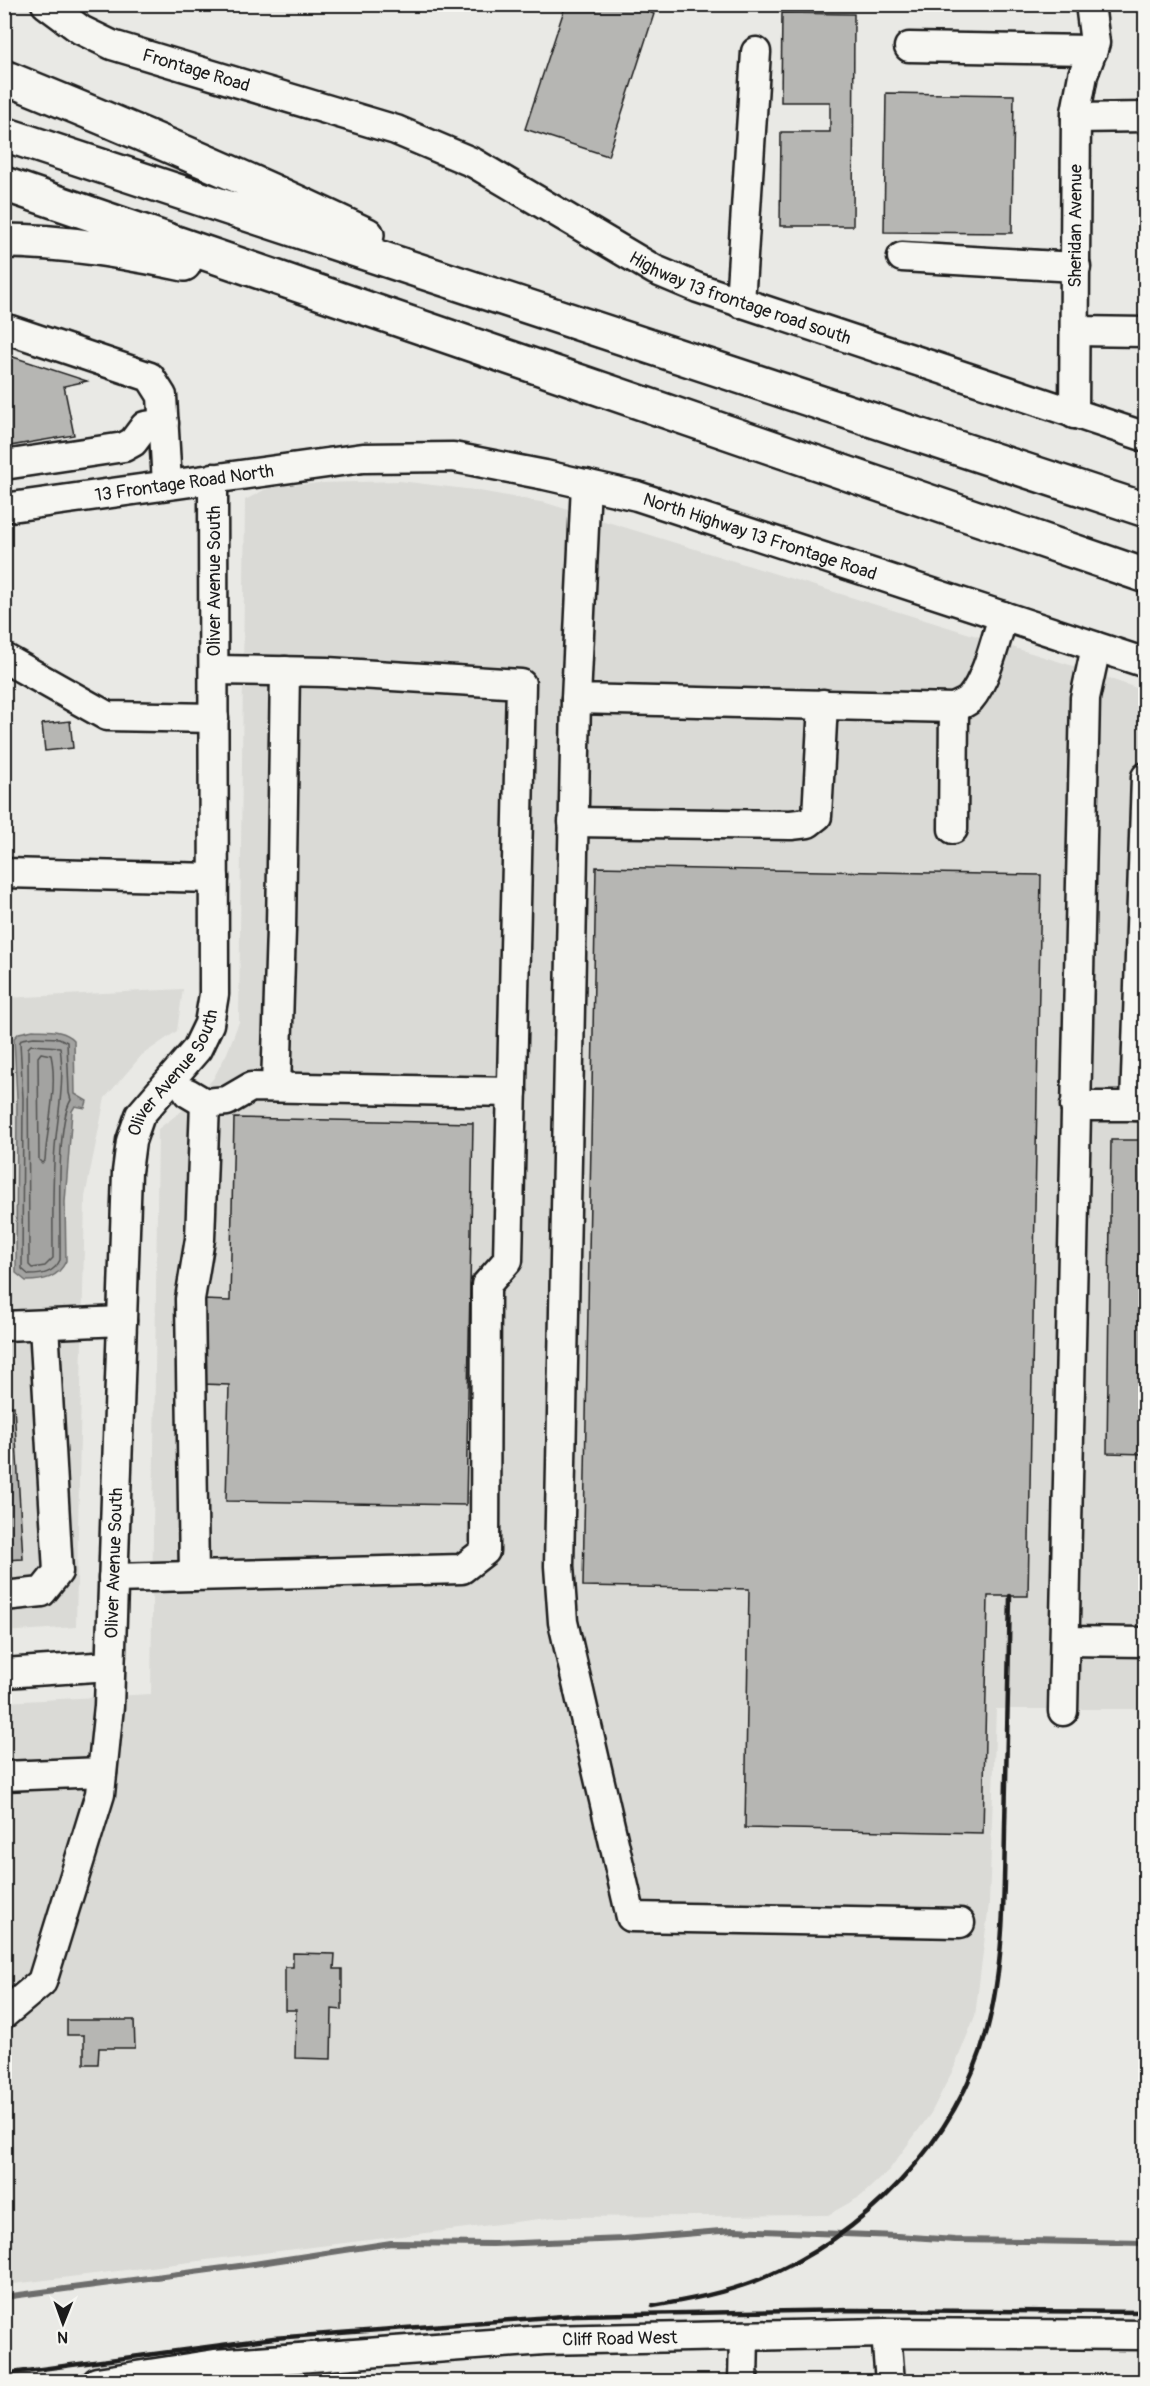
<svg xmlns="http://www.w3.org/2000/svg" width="1150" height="2386" font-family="Pangolin,sans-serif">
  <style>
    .built { fill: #dadad6 }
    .water { fill: #a3a3a1; stroke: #6d6d6c; stroke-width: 1.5 }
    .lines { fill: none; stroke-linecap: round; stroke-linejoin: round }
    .shore { stroke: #525251; stroke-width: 1.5 }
    .stream { stroke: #6d6d6c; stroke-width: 6 }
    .building { fill: #b6b6b3; stroke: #1c1c1c; stroke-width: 1.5 }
    .minor-casing { stroke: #1c1c1c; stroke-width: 33 }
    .highway-casing { stroke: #1c1c1c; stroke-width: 38 }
    .minor { stroke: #f6f6f2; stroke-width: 28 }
    .highway { stroke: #f6f6f2; stroke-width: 33 }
    .rail { stroke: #1c1c1c; stroke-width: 4.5 }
    .labels { text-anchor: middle; stroke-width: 6; stroke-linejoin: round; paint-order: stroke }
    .street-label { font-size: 18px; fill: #1c1c1c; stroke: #f6f6f2 }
  </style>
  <rect width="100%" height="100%" fill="#e9e9e5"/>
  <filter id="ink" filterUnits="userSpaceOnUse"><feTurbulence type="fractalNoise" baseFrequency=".0167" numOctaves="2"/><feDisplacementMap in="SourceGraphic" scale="12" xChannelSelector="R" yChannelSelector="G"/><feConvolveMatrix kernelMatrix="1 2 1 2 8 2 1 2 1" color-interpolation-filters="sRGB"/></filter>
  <g filter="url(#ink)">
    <path class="built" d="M400,481L474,490L546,503L1070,665L1145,691V1709H996L989,1904L975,2016L954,2068L931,2113L889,2170L861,2196L828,2215L555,2217L5,2285V1702L151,1694L158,1129L183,1110L213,1079L227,1053L239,1022L245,500L270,487L320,483Z
      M183,989L177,1031L142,1055L105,1098L85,1197L76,1627L5,1632V998Z"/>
    <path class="water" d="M33,1030C47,1031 64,1029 74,1040L75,1094L87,1101L85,1108L75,1106L72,1111L65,1202L66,1261C58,1278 44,1281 26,1281L16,1273L17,1098L14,1038L19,1033Z"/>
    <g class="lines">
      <path class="shore" d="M34,1037L59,1038L67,1042L69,1093L71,1100C55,1126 61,1226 60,1260C54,1273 42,1275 29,1275L22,1269L23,1098L20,1042L22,1039Z
        M31,1045L60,1047C65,1081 58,1113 55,1147C52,1184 53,1221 53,1258L45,1266L32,1268L29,1265L28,1048Z
        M41,1053L51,1055C58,1087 47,1127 45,1160L42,1163L39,1160L38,1057Z"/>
      <path class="stream" d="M4,2297L247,2265L391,2243L493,2244L624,2239L733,2230L897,2236L955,2240L1146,2243"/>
    </g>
    <path class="building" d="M566,4H626L654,14L608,156L525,129Z
      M782,13L854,14L853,226H780L781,132H830V102H781Z
      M886,93L1014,95L1012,233L884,232Z
      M4,354L87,381L64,386L74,435L4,447Z
      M70,721L73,748L45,751L42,724Z
      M596,867L1041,875L1028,1596H988L983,1833L745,1828L749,1589L583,1586Z
      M234,1118L473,1123L466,1505L226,1501L229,1385L203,1384L204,1300L230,1301Z
      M1111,1140H1146V1454L1107,1453Z
      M14,1406L23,1559L4,1560V1407Z
      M293,1953L335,1954L334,1969H342V2010L332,2009L331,2059L295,2058L296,2010H285V1967H293Z
      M67,2020H134L135,2048H99L98,2064H84V2035H67Z"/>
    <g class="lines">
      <defs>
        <g id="minor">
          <path id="s1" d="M46,4L81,30L112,45L396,130L474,163L655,270L698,288L1146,437"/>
          <path d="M909,47L1093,50"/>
          <path d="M1076,118L1146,117"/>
          <path d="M902,257L1076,267"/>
          <path d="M740,303L756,52"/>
          <path d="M4,328L150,377L162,396L167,484"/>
          <path d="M1075,331L1146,332"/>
          <path id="s2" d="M1074,414L1076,112L1083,75L1095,43L1090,4"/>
          <path d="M4,465L124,447L133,442L145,426L164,423"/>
          <path d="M586,484L576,699L954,708C959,705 966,703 970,699C986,681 996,639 1003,616"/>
          <path id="s3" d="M4,508L363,458L453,457L545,475L637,496L1146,663"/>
          <path d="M4,658L107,716L214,718"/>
          <path d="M576,699L559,1566L563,1622L631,1917L960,1923"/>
          <path d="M573,822L791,825L808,823L817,816L823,704"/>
          <path d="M953,829L954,708"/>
          <path d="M4,873L214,878"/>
          <path d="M276,1087L281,929L285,671"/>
          <path d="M188,1093L205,1103L227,1101L251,1087L512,1092"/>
          <path d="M1075,1106H1146"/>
          <path d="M1135,1106L1146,777"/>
          <path d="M4,1326L122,1321"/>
          <path d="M194,1576L190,1299L200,1239L205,1103"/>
          <path d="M113,1578L462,1569L485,1551L486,1285L508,1260L521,684L327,672L214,670"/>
          <path d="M4,1596L42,1592L58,1572L44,1325"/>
          <path d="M1065,1641L1146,1642"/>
          <path d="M4,1673L110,1666"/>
          <path d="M1063,1711L1085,698L1096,647"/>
          <path d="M4,1776L102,1772"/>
          <path id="s4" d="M4,2014L42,1982L100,1794L109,1706L127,1172L131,1141L140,1115L197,1049L209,1024L214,994L213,478"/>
          <path d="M886,2333L890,2382"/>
          <path id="s5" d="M97,2382L215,2364L544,2340L886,2333L1146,2335"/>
          <path d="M743,2382L744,2336"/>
        </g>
        <path id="highway" d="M4,77C127,127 248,178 367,235
          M4,134L1146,510
          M4,184L1146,576
          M4,241C65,241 125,252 184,264"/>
      </defs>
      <use href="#minor" class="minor-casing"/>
      <use href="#highway" class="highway-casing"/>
      <use href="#minor" class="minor"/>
      <use href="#highway" class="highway"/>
      <path class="rail" d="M653,2306C688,2300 725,2293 758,2280C863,2237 957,2142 987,2030C1004,1965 1004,1895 1005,1827C1006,1750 1008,1673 1010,1596
        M4,2374L274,2338L576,2315L852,2310L1146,2312"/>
    </g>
  </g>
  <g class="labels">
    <g class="street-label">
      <text dy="6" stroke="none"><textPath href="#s1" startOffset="166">Frontage Road</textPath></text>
      <text dy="6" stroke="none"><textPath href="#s2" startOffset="188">Sheridan Avenue</textPath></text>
      <text dy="6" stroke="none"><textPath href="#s1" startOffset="759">Highway 13 frontage road south</textPath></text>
      <text dy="6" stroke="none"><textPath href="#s3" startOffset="182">13 Frontage Road North</textPath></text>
      <text dy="6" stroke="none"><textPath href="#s3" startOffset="770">North Highway 13 Frontage Road</textPath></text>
      <text transform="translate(214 581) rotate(-90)" y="6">Oliver Avenue South</text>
      <text dy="6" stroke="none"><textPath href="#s4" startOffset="982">Oliver Avenue South</textPath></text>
      <text dy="6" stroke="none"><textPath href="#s4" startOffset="478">Oliver Avenue South</textPath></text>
      <text dy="6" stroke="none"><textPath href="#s5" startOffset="525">Cliff Road West</textPath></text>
    </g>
  </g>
  <rect width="1150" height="2386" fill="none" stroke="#f6f6f2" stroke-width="24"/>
  <rect x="12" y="12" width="1126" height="2362" fill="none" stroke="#1c1c1c" stroke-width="2" filter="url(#ink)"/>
  <g transform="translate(63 2323) rotate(181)" stroke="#f6f6f2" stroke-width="4.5" paint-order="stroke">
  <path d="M0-4.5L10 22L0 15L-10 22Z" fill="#1c1c1c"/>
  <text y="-9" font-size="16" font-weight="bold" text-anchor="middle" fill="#1c1c1c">N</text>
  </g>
</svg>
